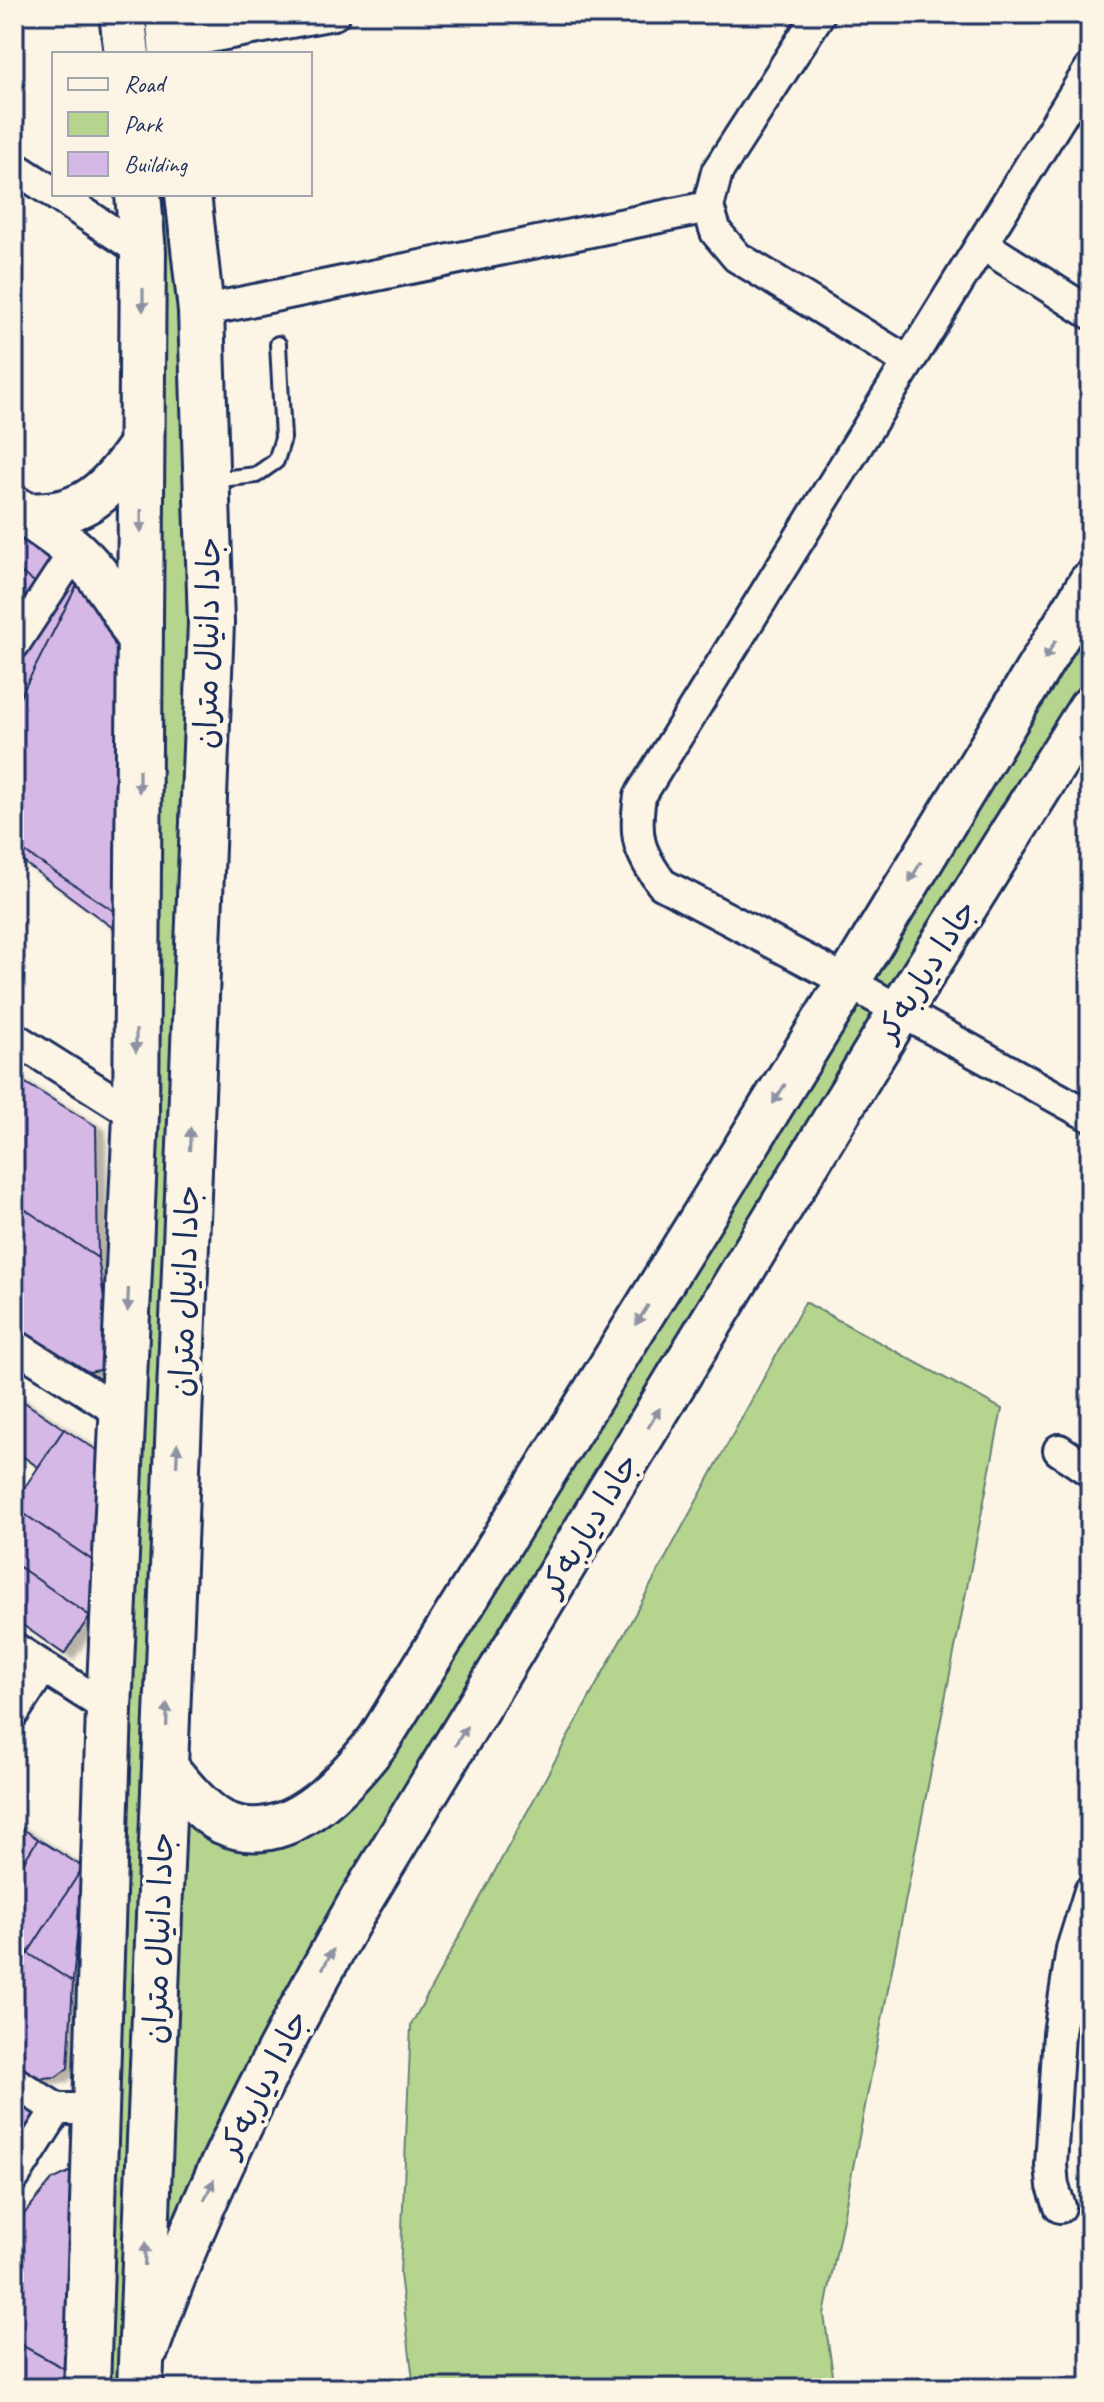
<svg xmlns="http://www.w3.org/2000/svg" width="1104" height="2402" font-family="Caveat,'Playpen Sans Arabic',sans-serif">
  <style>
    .green { fill: #b5d58e; stroke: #688276; stroke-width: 2 }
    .building { fill: #d6b8e6; stroke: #1b2f5e; stroke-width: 2; filter: url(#shadow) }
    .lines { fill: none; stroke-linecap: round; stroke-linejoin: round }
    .lane-casing { stroke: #1b2f5e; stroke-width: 20 }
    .street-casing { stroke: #1b2f5e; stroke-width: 36 }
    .secondary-casing { stroke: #1b2f5e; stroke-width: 48 }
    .primary-casing { stroke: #1b2f5e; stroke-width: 50 }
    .lane { stroke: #fcf5e5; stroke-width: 14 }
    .street { stroke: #fcf5e5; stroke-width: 30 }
    .secondary { stroke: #fcf5e5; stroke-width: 42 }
    .primary { stroke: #fcf5e5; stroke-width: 44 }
    .oneway { fill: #8c92a2 }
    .labels { text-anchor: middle; stroke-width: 8; stroke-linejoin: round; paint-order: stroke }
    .street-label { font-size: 32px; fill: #1b2f5e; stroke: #fcf5e5 }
  </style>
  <defs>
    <filter id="shadow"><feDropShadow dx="9" dy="5" stdDeviation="2" flood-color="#0004"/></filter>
  </defs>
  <rect width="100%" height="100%" fill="#fcf5e5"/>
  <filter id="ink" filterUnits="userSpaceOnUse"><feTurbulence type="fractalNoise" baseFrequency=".0125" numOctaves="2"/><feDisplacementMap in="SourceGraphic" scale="16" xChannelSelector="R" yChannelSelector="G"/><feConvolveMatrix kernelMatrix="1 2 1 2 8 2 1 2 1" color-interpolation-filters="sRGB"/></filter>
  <g filter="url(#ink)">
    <path class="green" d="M143,194H183L200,410L136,2388H91Z
      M1090,583V708L360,1902L141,2367L165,1766L222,1821L322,1802Z
      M805,1302L1002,1409L824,2315L835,2388H414L400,2274L411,2025Z"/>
    <path class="building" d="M205,14H247L205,27Z
      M14,511L69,552L42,587L14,568Z
      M66,565L140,644L132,923L14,845V644Z
      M14,568L42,587L14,624Z
      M81,577L135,644L132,942L14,855V709Z
      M14,1076L96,1126L98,1258L14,1202Z
      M14,1202L98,1258L109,1332V1354L100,1370L82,1373L14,1326Z
      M14,1395L64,1429L38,1467L14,1450Z
      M64,1429L117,1463V1577L14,1507V1503Z
      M14,1507L117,1577L90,1616L14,1563Z
      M14,1563L90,1616L64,1654L14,1619Z
      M14,1823L38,1839L14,1877Z
      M38,1839L83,1867L28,1953L14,1944V1877Z
      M83,1867L73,1982L28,1953Z
      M14,1944L28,1953L14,1974Z
      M28,1953L73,1982L68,2068L56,2077L41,2078L14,2065V1974Z
      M14,2094L41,2112L14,2156Z
      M71,2171H80L78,2376L14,2341V2226L52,2180Z
      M14,2341L78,2376L77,2388H14Z"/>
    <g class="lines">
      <defs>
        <path id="lane" d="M212,480L256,475L276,461L283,438L278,344"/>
        <path id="street" d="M819,14L717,172L708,207L716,232L737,257L907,361
          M171,44L334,14
          M1090,69L640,796C634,836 638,851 662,884L848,982L1090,1116
          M14,167L54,193
          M55,194L143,252
          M982,244L1090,313
          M201,311L708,207
          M14,644L75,551
          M14,1038L136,1115
          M14,1345L123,1414
          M1059,1450L1090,1471
          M14,1648L109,1709
          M14,1712L43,1667
          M14,2082L57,2109
          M14,2177L57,2109H98
          M1060,2207L1053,2186L1051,2165L1059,2033L1072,1949L1090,1891"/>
        <path id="secondary" d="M14,507C34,521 57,535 75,551C102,575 125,612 140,644
          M24,514C84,519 110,489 142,443
          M165,1766C180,1784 201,1811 222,1822C286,1852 344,1784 379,1740L848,982L1090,583
          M148,2347C202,2189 278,2047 360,1902L900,1011L1090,708"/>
        <path id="primary" d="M122,14L127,54
          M168,14L172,54
          M87,2388L109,1709L136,1115L143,252L138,194
          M140,2388L211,623L201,311L188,194"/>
      </defs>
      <use href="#lane" class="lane-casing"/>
      <use href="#street" class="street-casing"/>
      <use href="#secondary" class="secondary-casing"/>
      <use href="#primary" class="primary-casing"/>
      <use href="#lane" class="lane"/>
      <use href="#street" class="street"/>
      <use href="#secondary" class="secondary"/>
      <use href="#primary" class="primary"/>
    </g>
    <defs><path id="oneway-solid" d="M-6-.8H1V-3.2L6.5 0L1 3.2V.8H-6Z" transform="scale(2)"/></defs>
    <g class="oneway">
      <use href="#oneway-solid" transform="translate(143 300) rotate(90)"/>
      <use href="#oneway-solid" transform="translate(141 521) rotate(91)"/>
      <use href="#oneway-solid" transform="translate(1050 650) rotate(121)"/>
      <use href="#oneway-solid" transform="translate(139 781) rotate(90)"/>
      <use href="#oneway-solid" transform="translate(915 872) rotate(121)"/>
      <use href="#oneway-solid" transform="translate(136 1041) rotate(90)"/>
      <use href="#oneway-solid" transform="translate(779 1094) rotate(122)"/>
      <use href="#oneway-solid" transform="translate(190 1139) rotate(-88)"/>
      <use href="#oneway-solid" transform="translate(128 1300) rotate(92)"/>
      <use href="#oneway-solid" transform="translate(642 1315) rotate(122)"/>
      <use href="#oneway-solid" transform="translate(654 1418) rotate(-59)"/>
      <use href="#oneway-solid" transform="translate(177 1455) rotate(-88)"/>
      <use href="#oneway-solid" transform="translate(167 1715) rotate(-88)"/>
      <use href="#oneway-solid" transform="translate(461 1736) rotate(-59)"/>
      <use href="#oneway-solid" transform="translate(328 1959) rotate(-61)"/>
      <use href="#oneway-solid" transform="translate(209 2190) rotate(-65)"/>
      <use href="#oneway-solid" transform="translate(145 2254) rotate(-88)"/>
    </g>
  </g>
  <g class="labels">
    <g class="street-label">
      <text transform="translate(207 643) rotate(-89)" y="11">جادا دانيال متران</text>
      <text transform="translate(926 970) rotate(-58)" y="11">جادا دیاربه‌كر</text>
      <text transform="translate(184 1291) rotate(-88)" y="11">جادا دانيال متران</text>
      <text transform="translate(589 1524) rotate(-59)" y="11">جادا دیاربه‌كر</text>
      <text transform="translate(158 1938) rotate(-88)" y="11">جادا دانيال متران</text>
      <text transform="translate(263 2083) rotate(-63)" y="11">جادا دیاربه‌كر</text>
    </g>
  </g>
  <rect width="1104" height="2402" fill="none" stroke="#fcf5e5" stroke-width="48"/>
  <rect x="24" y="24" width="1056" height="2354" fill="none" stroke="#1b2f5e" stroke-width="3" filter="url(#ink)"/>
  <rect x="52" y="52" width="260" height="144" fill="#fcf5e5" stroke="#a2a6af" stroke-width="2"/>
  <rect x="68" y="78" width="40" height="12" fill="#fcf5e5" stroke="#a2a6af" stroke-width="2"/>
  <text x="124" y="92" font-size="24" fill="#1b2f5e">Road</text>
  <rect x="68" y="112" width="40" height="24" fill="#b5d58e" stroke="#a2a6af" stroke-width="2"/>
  <text x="124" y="132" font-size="24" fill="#1b2f5e">Park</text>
  <rect x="68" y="152" width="40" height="24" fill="#d6b8e6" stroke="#a2a6af" stroke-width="2"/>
  <text x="124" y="172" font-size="24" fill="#1b2f5e">Building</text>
</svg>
